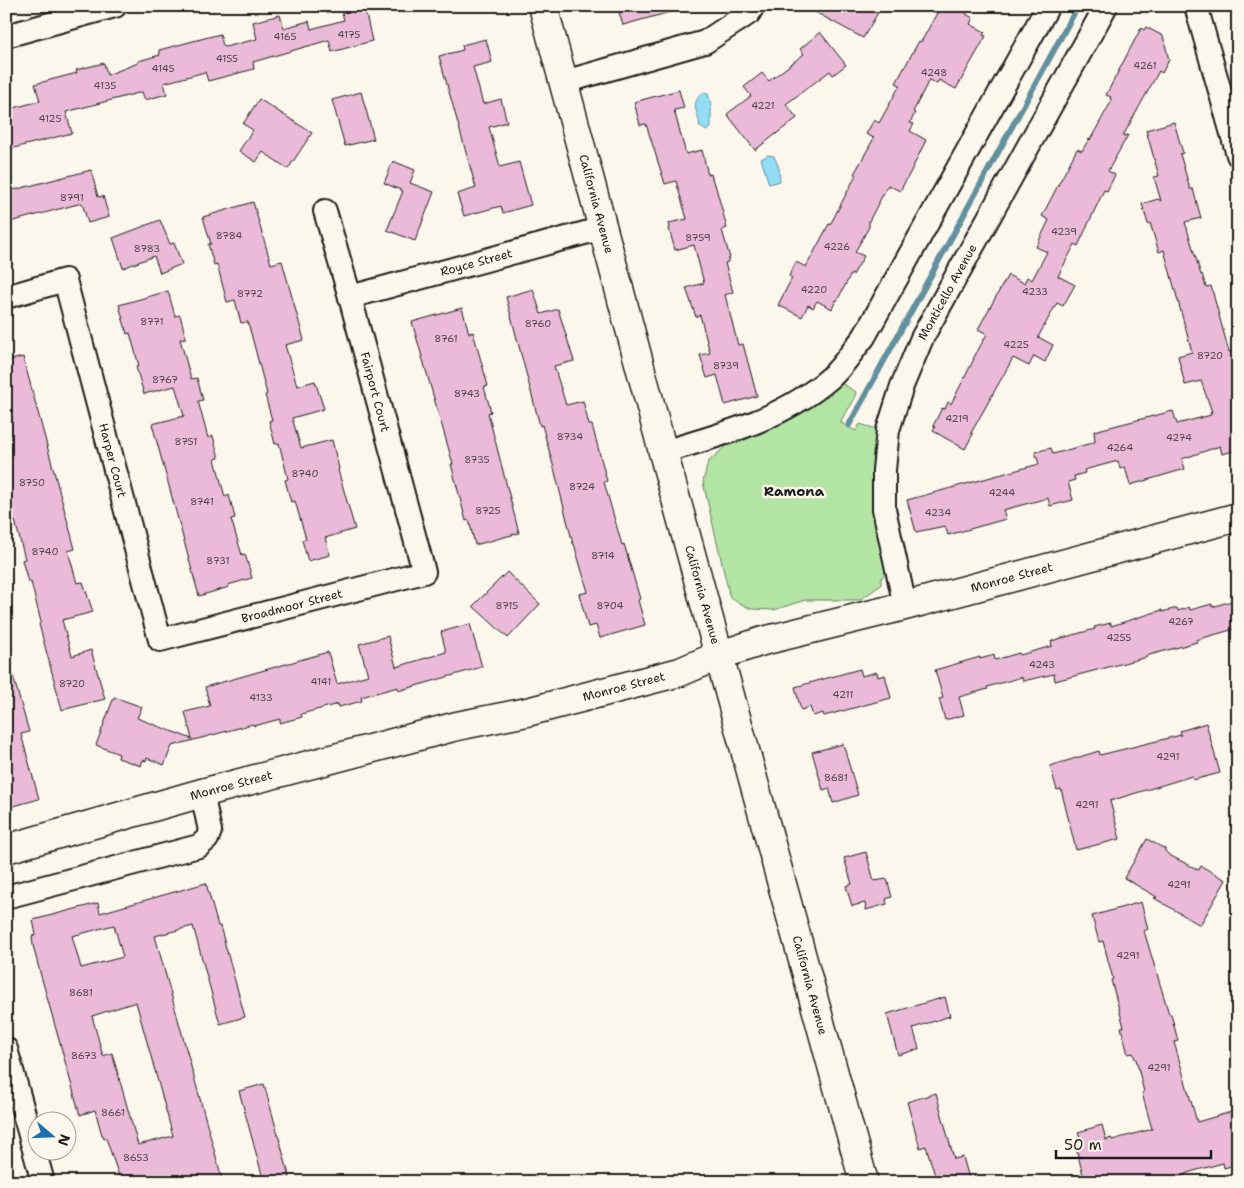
<svg xmlns="http://www.w3.org/2000/svg" width="1244" height="1188" font-family="'Shantell Sans',sans-serif">
  <style>
    .green { fill: #b2e4a4; stroke: #678060 }
    .water { fill: #93ddf4; stroke: #63909e }
    .lines { fill: none; stroke-linecap: round; stroke-linejoin: round }
    .stream { stroke: #63909e; stroke-width: 6 }
    .building { fill: #ebbad9; stroke: #1c1c1c; fill-rule: evenodd }
    .minor-casing { stroke: #1c1c1c; stroke-width: 26 }
    .tertiary-casing { stroke: #1c1c1c; stroke-width: 31 }
    .secondary-casing { stroke: #1c1c1c; stroke-width: 31 }
    .minor { stroke: #fbf7ec; stroke-width: 22 }
    .tertiary { stroke: #fbf7ec; stroke-width: 28 }
    .secondary { stroke: #fbf7ec; stroke-width: 28 }
    .labels { text-anchor: middle; stroke-width: 5; stroke-linejoin: round; paint-order: stroke }
    .number-label { font-size: 10px; fill: #50444b }
    .street-label { font-size: 12px; fill: #1c1c1c; stroke: #fbf7ec }
    .neighbourhood-label { font-size: 14px; font-weight: bold; fill: #1c1c1c; stroke: #fbf7ec }
  </style>
  <rect width="100%" height="100%" fill="#fbf7ec"/>
  <filter id="ink" filterUnits="userSpaceOnUse"><feTurbulence type="fractalNoise" baseFrequency=".02" numOctaves="2"/><feDisplacementMap in="SourceGraphic" scale="10" xChannelSelector="R" yChannelSelector="G"/><feConvolveMatrix kernelMatrix="1 2 1 2 8 2 1 2 1" color-interpolation-filters="sRGB"/></filter>
  <g filter="url(#ink)">
    <path class="green" d="M839,382L856,392L853,402L840,422L856,431L860,424L877,429L886,571L881,579V585L860,600H805L774,610L751,609L730,598L703,482L708,462L726,446L786,420Z"/>
    <path class="water" d="M704,92L708,94L711,104V128L707,131L700,127C699,112 688,104 704,92Z
      M768,155L774,156L779,168L780,181L769,184L761,159Z"/>
    <g class="lines">
      <path class="stream" d="M849,425L1078,6"/>
    </g>
    <path class="building" d="M340,6H362L364,14H366L372,41L332,52L329,40L253,62L254,69L208,81L205,72L164,83L167,94L145,100L142,92L66,112L72,133L6,150V110L40,101L35,84L77,73L76,70L104,63L107,75L138,63V61L160,55L159,50L220,34L223,46L225,47L257,39L253,22L280,15L284,28L309,21L311,29L344,20Z
      M617,6H673L674,11L623,25Z
      M804,6H882L863,38Z
      M941,6H970L966,14L973,18L970,24L985,32L983,35L986,36L956,89L939,80L937,84L929,80L913,112L915,113L910,123L914,124L910,131L926,140L911,171L900,191L888,185L869,221V227L855,252L864,256L853,275L851,274L837,301L836,300L832,309L817,301L813,308L808,305L802,317L778,305L792,278L789,276L796,262L806,267L829,224L830,225L856,175L854,174L874,138L866,134L874,120L879,123L900,85L896,83L914,50L919,41L921,42Z
      M1146,27L1163,36L1169,60L1162,73L1159,71L1123,136L1128,135L1108,171L1115,175L1107,191L1104,190L1078,246L1075,244L1058,276L1075,285L1063,306L1057,303L1038,337L1053,345L1045,362L1034,356L1029,366L1013,358L971,433L973,434L965,449L933,431L935,427L933,426L942,408L945,409L948,402L951,404L974,359H973L987,334L978,329L1008,275L1024,283L1027,277L1032,280L1047,252L1036,247L1049,220L1042,216L1077,149L1082,151L1089,139L1090,140L1112,100L1110,99L1111,97L1106,95L1141,28L1144,30Z
      M820,32L846,65L833,75L830,71L786,104L797,118L755,150L727,114L751,96L744,87L762,73L769,81L804,54L800,49Z
      M486,39L492,62L473,67L483,104L501,99L507,122L489,127L500,167L519,162L531,205L503,213L501,206L464,216L457,194L476,188L439,56L463,50L462,45Z
      M679,90L684,108L674,110L686,154L702,150L708,175L711,174L714,185L715,184L727,228L722,230L730,258L728,259V262L725,263L733,292L725,295L738,345L743,344L757,396L725,405L717,375L707,378L700,355L710,353L700,315L696,317L686,288L704,283L694,245L675,250L669,229L670,228L669,223L687,219L676,181L665,184L646,124L640,125L634,102Z
      M361,92L374,139L345,146L332,100Z
      M259,99L312,133L288,169L263,152L256,162L239,151L253,130L243,124Z
      M1174,122L1183,153L1180,154L1190,189H1193L1201,218L1185,222L1201,275L1202,274L1206,287L1211,286L1229,352L1238,349V450L1222,454L1220,446L1182,459L1185,469L1130,485L1125,467L1120,469L1118,461L1084,470L1085,473L1074,476L1075,480L1068,482L1073,500L1050,506L1048,498L1003,510L1006,519L948,535L945,526L916,532L907,500L1039,464L1035,452L1051,448L1053,454L1095,442L1094,431L1173,411L1177,424L1211,415L1210,412H1212L1201,381L1185,385L1178,356L1192,352L1164,250L1159,252L1150,223L1148,224L1142,204L1158,199L1161,201L1154,177L1159,176L1146,130Z
      M393,161L415,170L410,183L434,192L415,241L387,230L403,191L384,183Z
      M91,170L98,197L103,196L109,217L88,223L82,203L6,223V192Z
      M253,202L271,264L282,261L304,340L285,345L297,386L315,381L324,409L292,418L301,448L332,440L339,469L338,470L355,529L325,538L330,555L308,561L302,540L306,539L295,501L291,502L285,480L288,479L279,443L275,444L269,421L272,420L265,395L267,394L248,322L241,323L235,300L227,302L217,264L214,265L208,244H211L203,217Z
      M160,220L170,244L174,243L182,264L160,273L154,256L123,268L113,238Z
      M533,289L541,314L558,309L574,361L554,366L566,405L583,401L589,425H592L607,481L604,482L622,545L624,544L640,599L638,600L645,625L600,638L596,625L588,627L579,594L588,592L574,544H573L555,472L542,425L540,426L506,297Z
      M168,291L175,316L180,315L186,338L180,339L191,379L197,378L203,400L198,401L208,438L213,436L219,458L215,459L225,497L229,495L235,518L231,519L242,555L245,554L252,578L228,585L229,587L199,596L152,424L184,416L175,386L144,394L136,367L139,366L130,333L127,334L119,305Z
      M462,308L469,333L473,332L488,386L484,387L491,412L488,413L519,533L475,545L469,520L466,521L451,464H453L412,322Z
      M23,357L75,549L68,551L77,583L83,582L93,612L62,620L72,656L91,650L105,699L62,710L39,624L41,622L31,582H28L22,560L25,559L15,521L12,522L6,503V361Z
      M507,572L540,604L508,638L473,606Z
      M1238,599V628L1196,640L1197,642L1146,656L1147,657L1055,681L1054,674L1023,681L1022,677L987,687L988,689L959,697L964,715L945,720L939,699L943,698L935,670L980,657V659L994,655L995,660L1019,653L1020,655L1052,646L1051,641L1095,629L1094,627L1111,623V626L1162,610V612L1177,608L1178,611L1189,607L1190,610L1212,604V607Z
      M470,624L482,667L398,691V687L361,697L362,701L339,707L338,704L301,714L302,717L280,723V719L254,726L253,724L172,746L164,765L147,758L146,761L143,760L141,766L118,758L119,754L96,745L114,697L142,707L137,718L192,739L185,712L210,706L205,687L328,652L337,684L368,675L359,644L388,636L396,667L446,652L441,632Z
      M11,669L29,732L21,734L39,799L10,807L6,791V670Z
      M860,669L862,676L877,672L878,677L885,675L891,698L824,716L823,713L813,716L810,707L801,710L795,687Z
      M1206,723L1220,773L1193,780L1192,776L1110,801L1120,839L1076,850L1061,789L1057,790L1050,766L1099,751L1100,755L1181,735L1180,731Z
      M843,744L858,795L833,803L829,788L823,790L812,752Z
      M1147,839L1165,849V851L1169,855L1199,870L1201,866L1226,880L1200,925L1154,898L1157,897L1124,878Z
      M866,852L874,881L887,879L892,897L886,899L887,904L866,910L865,903L852,906L846,886L852,884L844,858Z
      M206,883L218,926H220L245,1017L220,1024L193,926L155,936L223,1182H121L106,1138H104L103,1135H102L95,1110L80,1115L38,965L33,945L32,936L36,935L33,920L98,903L100,913ZM114,925L123,957L81,968L72,936ZM136,1002L173,1136L138,1145L112,1053L103,1056L92,1016Z
      M1141,902L1148,929L1144,931L1169,1014H1171L1178,1041L1174,1042L1197,1122L1238,1110V1164L1224,1168L1223,1163L1190,1172L1185,1174V1175L1163,1182H1085L1076,1148L1083,1146L1078,1132L1102,1125L1106,1140L1111,1138L1112,1140L1152,1129L1142,1093L1144,1092L1136,1059H1135L1133,1053L1128,1054L1121,1027H1124L1111,980L1113,979L1103,941L1099,942L1092,916Z
      M945,997L950,1016L913,1028L919,1049L898,1055L887,1014Z
      M264,1084L291,1182H264L239,1091Z
      M936,1093L954,1159L963,1157L970,1182H937L926,1146L920,1148L907,1102Z"/>
    <g class="lines">
      <defs>
        <g id="minor">
          <path d="M1196,6L1238,155"/>
          <path d="M6,36L115,6"/>
          <path d="M564,82L705,42L749,13L753,6"/>
          <path id="s1" d="M6,297L65,280L160,640L424,572L350,297L325,211"/>
          <path id="s2" d="M350,297L603,228"/>
          <path d="M663,452C721,435 783,419 830,378C843,367 853,350 864,337L1048,6"/>
          <path id="s3" d="M905,606L884,509V470L888,430L902,386L922,338L1106,6"/>
          <path d="M6,897L199,846L207,839L210,831L202,793"/>
          <path d="M6,1049L43,1182"/>
        </g>
        <g id="tertiary">
          <path id="s4" d="M720,655L763,641L905,606L1238,517"/>
        </g>
        <g id="secondary">
          <path id="s5" d="M543,6L663,452L864,1182"/>
          <path id="s6" d="M6,849L202,793L457,726L527,712L680,672L720,655"/>
        </g>
      </defs>
      <use href="#minor" class="minor-casing"/>
      <use href="#tertiary" class="tertiary-casing"/>
      <use href="#secondary" class="secondary-casing"/>
      <use href="#minor" class="minor"/>
      <use href="#tertiary" class="tertiary"/>
      <use href="#secondary" class="secondary"/>
    </g>
  </g>
  <g class="labels">
    <g class="number-label">
      <text x="349" y="38">4175</text>
      <text x="285" y="40">4165</text>
      <text x="227" y="62">4155</text>
      <text x="1145" y="69">4261</text>
      <text x="163" y="72">4145</text>
      <text x="934" y="76">4248</text>
      <text x="105" y="89">4135</text>
      <text x="763" y="109">4221</text>
      <text x="50" y="122">4125</text>
      <text x="72" y="201">8791</text>
      <text x="1064" y="235">4239</text>
      <text x="229" y="239">8784</text>
      <text x="698" y="241">8759</text>
      <text x="837" y="250">4226</text>
      <text x="147" y="252">8783</text>
      <text x="814" y="293">4220</text>
      <text x="1035" y="295">4233</text>
      <text x="250" y="297">8772</text>
      <text x="152" y="325">8771</text>
      <text x="538" y="327">8760</text>
      <text x="446" y="342">8761</text>
      <text x="1016" y="348">4225</text>
      <text x="1210" y="359">8720</text>
      <text x="726" y="369">8739</text>
      <text x="165" y="383">8767</text>
      <text x="467" y="397">8743</text>
      <text x="957" y="422">4219</text>
      <text x="570" y="440">8734</text>
      <text x="1179" y="441">4274</text>
      <text x="186" y="445">8751</text>
      <text x="1120" y="451">4264</text>
      <text x="477" y="463">8735</text>
      <text x="305" y="477">8740</text>
      <text x="32" y="486">8750</text>
      <text x="582" y="490">8724</text>
      <text x="1002" y="496">4244</text>
      <text x="202" y="505">8741</text>
      <text x="488" y="514">8725</text>
      <text x="938" y="516">4234</text>
      <text x="45" y="555">8740</text>
      <text x="603" y="559">8714</text>
      <text x="218" y="564">8731</text>
      <text x="507" y="609">8715</text>
      <text x="610" y="609">8704</text>
      <text x="1181" y="625">4267</text>
      <text x="1119" y="641">4255</text>
      <text x="1042" y="668">4243</text>
      <text x="321" y="685">4141</text>
      <text x="72" y="687">8720</text>
      <text x="843" y="698">4211</text>
      <text x="261" y="701">4133</text>
      <text x="1168" y="760">4291</text>
      <text x="836" y="781">8681</text>
      <text x="1087" y="808">4291</text>
      <text x="1179" y="888">4291</text>
      <text x="1128" y="959">4291</text>
      <text x="81" y="996">8681</text>
      <text x="84" y="1059">8673</text>
      <text x="1159" y="1071">4291</text>
      <text x="113" y="1116">8661</text>
      <text x="136" y="1161">8653</text>
    </g>
    <g class="street-label">
      <text dy="4" stroke="none"><textPath href="#s5" startOffset="205">California Avenue</textPath></text>
      <text dy="4" stroke="none"><textPath href="#s2" startOffset="131">Royce Street</textPath></text>
      <text dy="4" stroke="none"><textPath href="#s3" startOffset="329">Monticello Avenue</textPath></text>
      <text transform="translate(375 392) rotate(75)" y="4">Fairport Court</text>
      <text dy="4" stroke="none"><textPath href="#s1" startOffset="248">Harper Court</textPath></text>
      <text dy="4" stroke="none"><textPath href="#s4" startOffset="302">Monroe Street</textPath></text>
      <text dy="4" stroke="none"><textPath href="#s5" startOffset="610">California Avenue</textPath></text>
      <text dy="4" stroke="none"><textPath href="#s1" startOffset="570">Broadmoor Street</textPath></text>
      <text dy="4" stroke="none"><textPath href="#s6" startOffset="639">Monroe Street</textPath></text>
      <text dy="4" stroke="none"><textPath href="#s6" startOffset="234">Monroe Street</textPath></text>
      <text dy="4" stroke="none"><textPath href="#s5" startOffset="1015">California Avenue</textPath></text>
    </g>
    <g class="neighbourhood-label">
      <text x="794" y="496">Ramona</text>
    </g>
  </g>
  <rect width="1244" height="1188" fill="none" stroke="#fbf7ec" stroke-width="25"/>
  <rect x="12" y="12" width="1219" height="1163" fill="none" stroke="#1c1c1c" stroke-width="2" filter="url(#ink)"/>
  <g transform="translate(52 1136) rotate(109)"><circle r="24" fill="#fbf7ec" stroke="#a29f99"/>
  <path d="M0-4L9 19L0 12L-9 19Z" fill="#1f6fb2"/>
  <text y="-8" font-size="14" font-weight="bold" text-anchor="middle" fill="#1c1c1c">N</text>
  </g>
  <path d="M1056 1150v8h155v-8" fill="none" stroke="#1c1c1c" stroke-width="2.5"/>
  <text x="1064" y="1150" font-size="15" fill="#1c1c1c" stroke="#fbf7ec" stroke-width="4" paint-order="stroke">50 m</text>
</svg>
